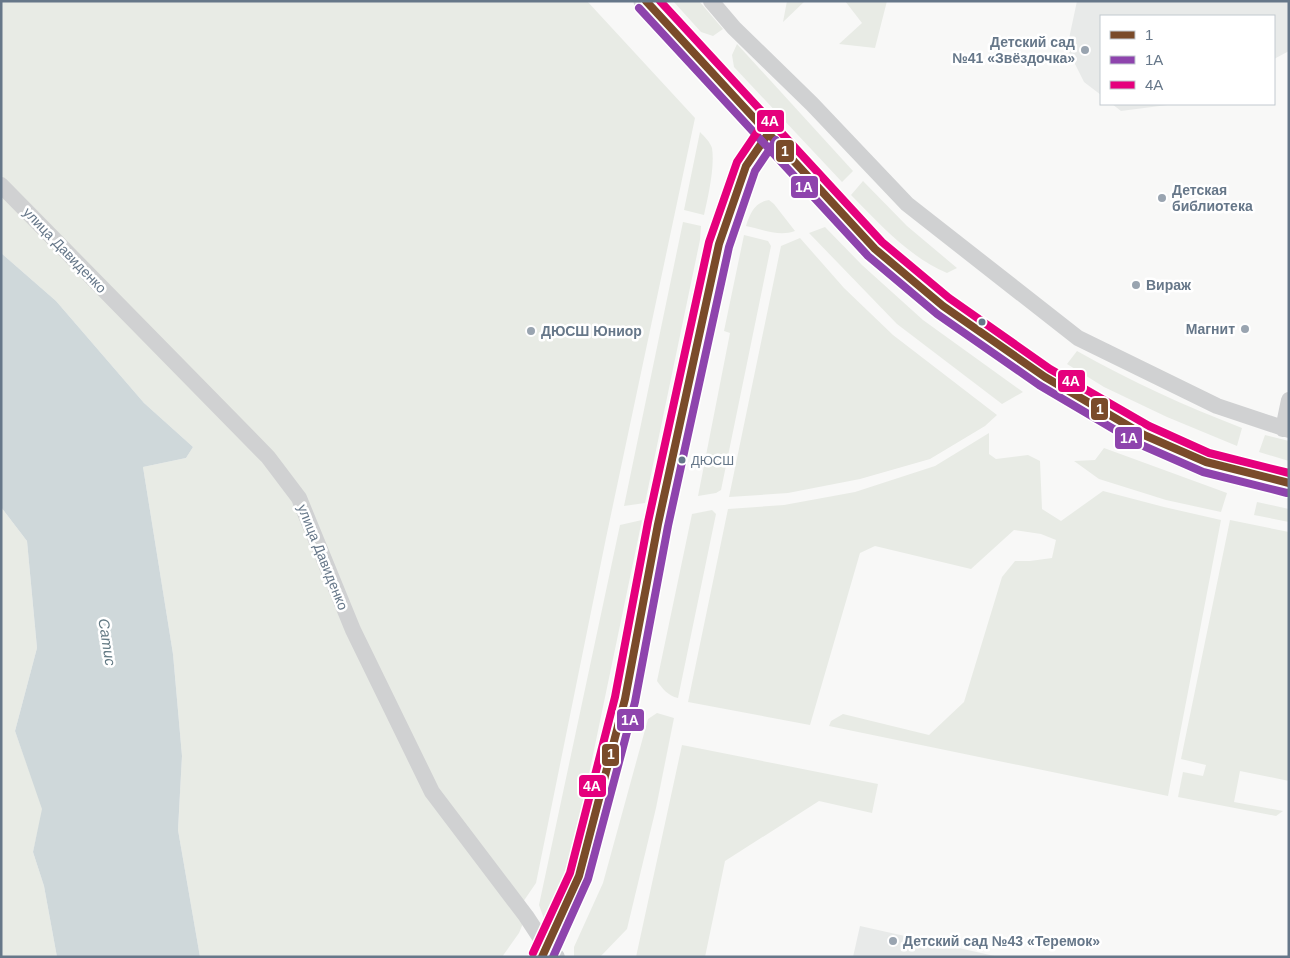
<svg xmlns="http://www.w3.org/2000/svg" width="1290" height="958" font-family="Helvetica,sans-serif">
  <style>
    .built { fill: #e8eae9 }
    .green { fill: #e8ebe5 }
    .water { fill: #cfd8da }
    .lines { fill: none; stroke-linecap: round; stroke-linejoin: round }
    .secondary-casing { stroke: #d3d5d6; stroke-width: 25 }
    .street { stroke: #d0d1d2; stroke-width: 16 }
    .secondary { stroke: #e3e3e3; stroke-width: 22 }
    .bus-1-casing { stroke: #fff; stroke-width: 11 }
    .bus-2-casing { stroke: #fff; stroke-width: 11 }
    .bus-3-casing { stroke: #fff; stroke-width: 11 }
    .bus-1 { stroke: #7a4b2a; stroke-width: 8 }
    .bus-2 { stroke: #8e44ad; stroke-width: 8 }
    .bus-3 { stroke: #e5007d; stroke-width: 8 }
    .poi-dot { fill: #99a4b0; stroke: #fff; stroke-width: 2 }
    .bus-dot { fill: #667789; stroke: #fff; stroke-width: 2 }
    .labels { text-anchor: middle; stroke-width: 5; stroke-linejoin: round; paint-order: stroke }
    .bus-label { font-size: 13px; fill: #667789; stroke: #fff; text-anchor: start }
    .poi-label { font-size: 14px; font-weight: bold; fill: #667789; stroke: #fff; text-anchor: start }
    .street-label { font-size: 14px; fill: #667789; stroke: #fff }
    .water-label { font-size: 15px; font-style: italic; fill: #627983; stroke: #fff }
    .line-badge { stroke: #fff; stroke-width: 2 }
    .badge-label { font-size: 14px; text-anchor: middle; font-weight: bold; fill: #fff }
  </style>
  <rect width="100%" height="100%" fill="#f8f8f7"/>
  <path class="built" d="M1077,1H1289V51L1274,59V16H1101V95L1084,82L1067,48Z
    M1112,104H1175L1121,111Z
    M860,926L999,957H853Z"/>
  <path class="green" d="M1,1H587L695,118L606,538L536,883L523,902L526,916L519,933L502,957H200L178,830L182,756L173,654L143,467L186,458L193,447L144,403L56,301L1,253Z
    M673,1H699L723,29L713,36L701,32Z
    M787,1H805L783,22Z
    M845,1H887L875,48L839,44L862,23Z
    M737,44L853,171L842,182L734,67L732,55Z
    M700,132C705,137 710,142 712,148C715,167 708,197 704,215L684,210Z
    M863,181L907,226L957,268L947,273C909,257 880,224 851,195Z
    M769,200L774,204L795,231C779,237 761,229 746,226C750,213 755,202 769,200Z
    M683,222L701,226L700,240L645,503L624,506Z
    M825,227L862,265L923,320L1023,392L1002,404L897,324L809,233Z
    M744,235L768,241L771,246L721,490L716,493L698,496L730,333L724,331Z
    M800,238L844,288L893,335L997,415L985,426L930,459L860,479L788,493L729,497L781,246Z
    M1077,351C1130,381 1185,406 1242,428L1237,446L1167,417L1104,387L1067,364Z
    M989,433V454L996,459L1028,455L1040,461L1042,509L1061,521L1103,491L1164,507L1221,520L1168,796L829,726L831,721L843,714L929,735L964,702L1002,577L1015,561H1030L1052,558L1056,540L1041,534L1014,530L971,569L875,546L860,553L810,725L688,702L728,509L784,505L855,492L935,466Z
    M1265,435L1289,441V461L1259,452Z
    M1104,448L1227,493L1221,512L1166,500L1099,479L1074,461L1095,460Z
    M1257,502L1289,509V522L1254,515Z
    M1,507L27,541L37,648L15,731L43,809L33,852L44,886L57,957H1Z
    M712,510L716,514L678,698C668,696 662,688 657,681L692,514Z
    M642,520L575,841L548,930L539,905L620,525Z
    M1230,520L1289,532V781L1240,771L1234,802L1283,811L1276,816L1178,797L1183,772L1203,776L1206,765L1181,759Z
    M657,713L674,718L656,808L627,929L600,957H574V947L603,883L648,719Z
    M682,745L878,784L872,813L819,801L725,861L705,957H636Z"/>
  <path class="water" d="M1,253L56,301L144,403L193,447L186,458L143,467L173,654L182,756L178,830L200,957H57L44,886L33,852L42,809L15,731L37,648L27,541L1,507Z"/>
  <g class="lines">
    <defs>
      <path id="secondary" d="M646,1L875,249L943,306L1045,377L1144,435L1206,462L1241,472L1289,483
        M542,957L579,876L625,699L658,524L719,244L746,166L768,134"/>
    </defs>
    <use href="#secondary" class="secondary-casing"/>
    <path class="street" d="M711,1L734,28L812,104L907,204L1078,338L1217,406L1289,430
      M1,185L268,457L299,498L353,630L432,792L526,916L547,948L557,957
      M1283,429L1289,400"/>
    <use href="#secondary" class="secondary"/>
    <defs>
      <path id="bus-1" d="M646,1L875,249L943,306L1045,377L1144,435L1206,462L1289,483
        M542,957L579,876L625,699L658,524L719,244L746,166L768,134"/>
      <path id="bus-2" d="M639,8L868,256L937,314L1039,385L1139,444L1203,472L1287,493
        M553,957L588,879L635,702L668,526L729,247L755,171L776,140"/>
      <path id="bus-3" d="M660,1L882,242L949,298L1050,369L1149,426L1209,453L1289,473
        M533,953L570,873L615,697L648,522L709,242L737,162L760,128"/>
    </defs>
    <use href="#bus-1" class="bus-1-casing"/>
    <use href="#bus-2" class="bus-2-casing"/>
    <use href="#bus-3" class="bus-3-casing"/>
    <use href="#bus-1" class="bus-1"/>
    <use href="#bus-2" class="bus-2"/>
    <use href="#bus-3" class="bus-3"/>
  </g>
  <g class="poi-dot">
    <circle cx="1085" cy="50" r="5"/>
    <circle cx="1162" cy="198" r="5"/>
    <circle cx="1136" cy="285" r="5"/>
    <circle cx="1245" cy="329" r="5"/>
    <circle cx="531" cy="331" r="5"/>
    <circle cx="893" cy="941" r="5"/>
  </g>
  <g class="bus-dot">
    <circle cx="982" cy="322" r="4.5"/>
    <circle cx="682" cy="460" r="4.5"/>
  </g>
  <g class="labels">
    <g class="bus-label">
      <text x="691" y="465">ДЮСШ</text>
    </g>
    <g class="poi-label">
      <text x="1075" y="47" text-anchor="end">Детский сад<tspan x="1075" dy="16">№41 «Звёздочка»</tspan></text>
      <text x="1172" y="195">Детская<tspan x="1172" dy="16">библиотека</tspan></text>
      <text x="1146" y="290">Вираж</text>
      <text x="1235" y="334" text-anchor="end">Магнит</text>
      <text x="541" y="336">ДЮСШ Юниор</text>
      <text x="903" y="946">Детский сад №43 «Теремок»</text>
    </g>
    <g class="street-label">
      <text transform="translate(65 250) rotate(46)" y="5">улица Давиденко</text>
      <text transform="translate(323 557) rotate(68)" y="5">улица Давиденко</text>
    </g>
    <g class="water-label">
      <text transform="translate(107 642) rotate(81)" y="5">Сатис</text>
    </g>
  </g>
  <g class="line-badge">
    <rect x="756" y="109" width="29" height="24" rx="5" fill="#e5007d"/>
    <rect x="775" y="139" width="20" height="24" rx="5" fill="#7a4b2a"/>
    <rect x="790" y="175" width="29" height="24" rx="5" fill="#8e44ad"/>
    <rect x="1057" y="369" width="29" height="24" rx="5" fill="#e5007d"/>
    <rect x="1090" y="397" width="19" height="24" rx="5" fill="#7a4b2a"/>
    <rect x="1114" y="426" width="29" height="24" rx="5" fill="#8e44ad"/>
    <rect x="616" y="708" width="29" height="24" rx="5" fill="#8e44ad"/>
    <rect x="601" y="743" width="19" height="24" rx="5" fill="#7a4b2a"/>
    <rect x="578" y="774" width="29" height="24" rx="5" fill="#e5007d"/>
  </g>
  <g class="badge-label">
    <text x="770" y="126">4А</text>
    <text x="785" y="156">1</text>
    <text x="804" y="192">1А</text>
    <text x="1071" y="386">4А</text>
    <text x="1100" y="414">1</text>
    <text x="1129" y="443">1А</text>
    <text x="630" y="725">1А</text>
    <text x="611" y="759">1</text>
    <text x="592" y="791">4А</text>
  </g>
  <rect width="1290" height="958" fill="none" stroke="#667789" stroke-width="5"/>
  <rect x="1100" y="15" width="175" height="90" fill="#ffffff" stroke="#c2c9d0"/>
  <rect x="1110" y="31" width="25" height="8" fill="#7a4b2a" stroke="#c2c9d0"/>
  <text x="1145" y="40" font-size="15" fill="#667789">1</text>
  <rect x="1110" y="56" width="25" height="8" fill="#8e44ad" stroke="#c2c9d0"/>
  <text x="1145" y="65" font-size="15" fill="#667789">1А</text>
  <rect x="1110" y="81" width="25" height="8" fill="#e5007d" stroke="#c2c9d0"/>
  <text x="1145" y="90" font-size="15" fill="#667789">4А</text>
</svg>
